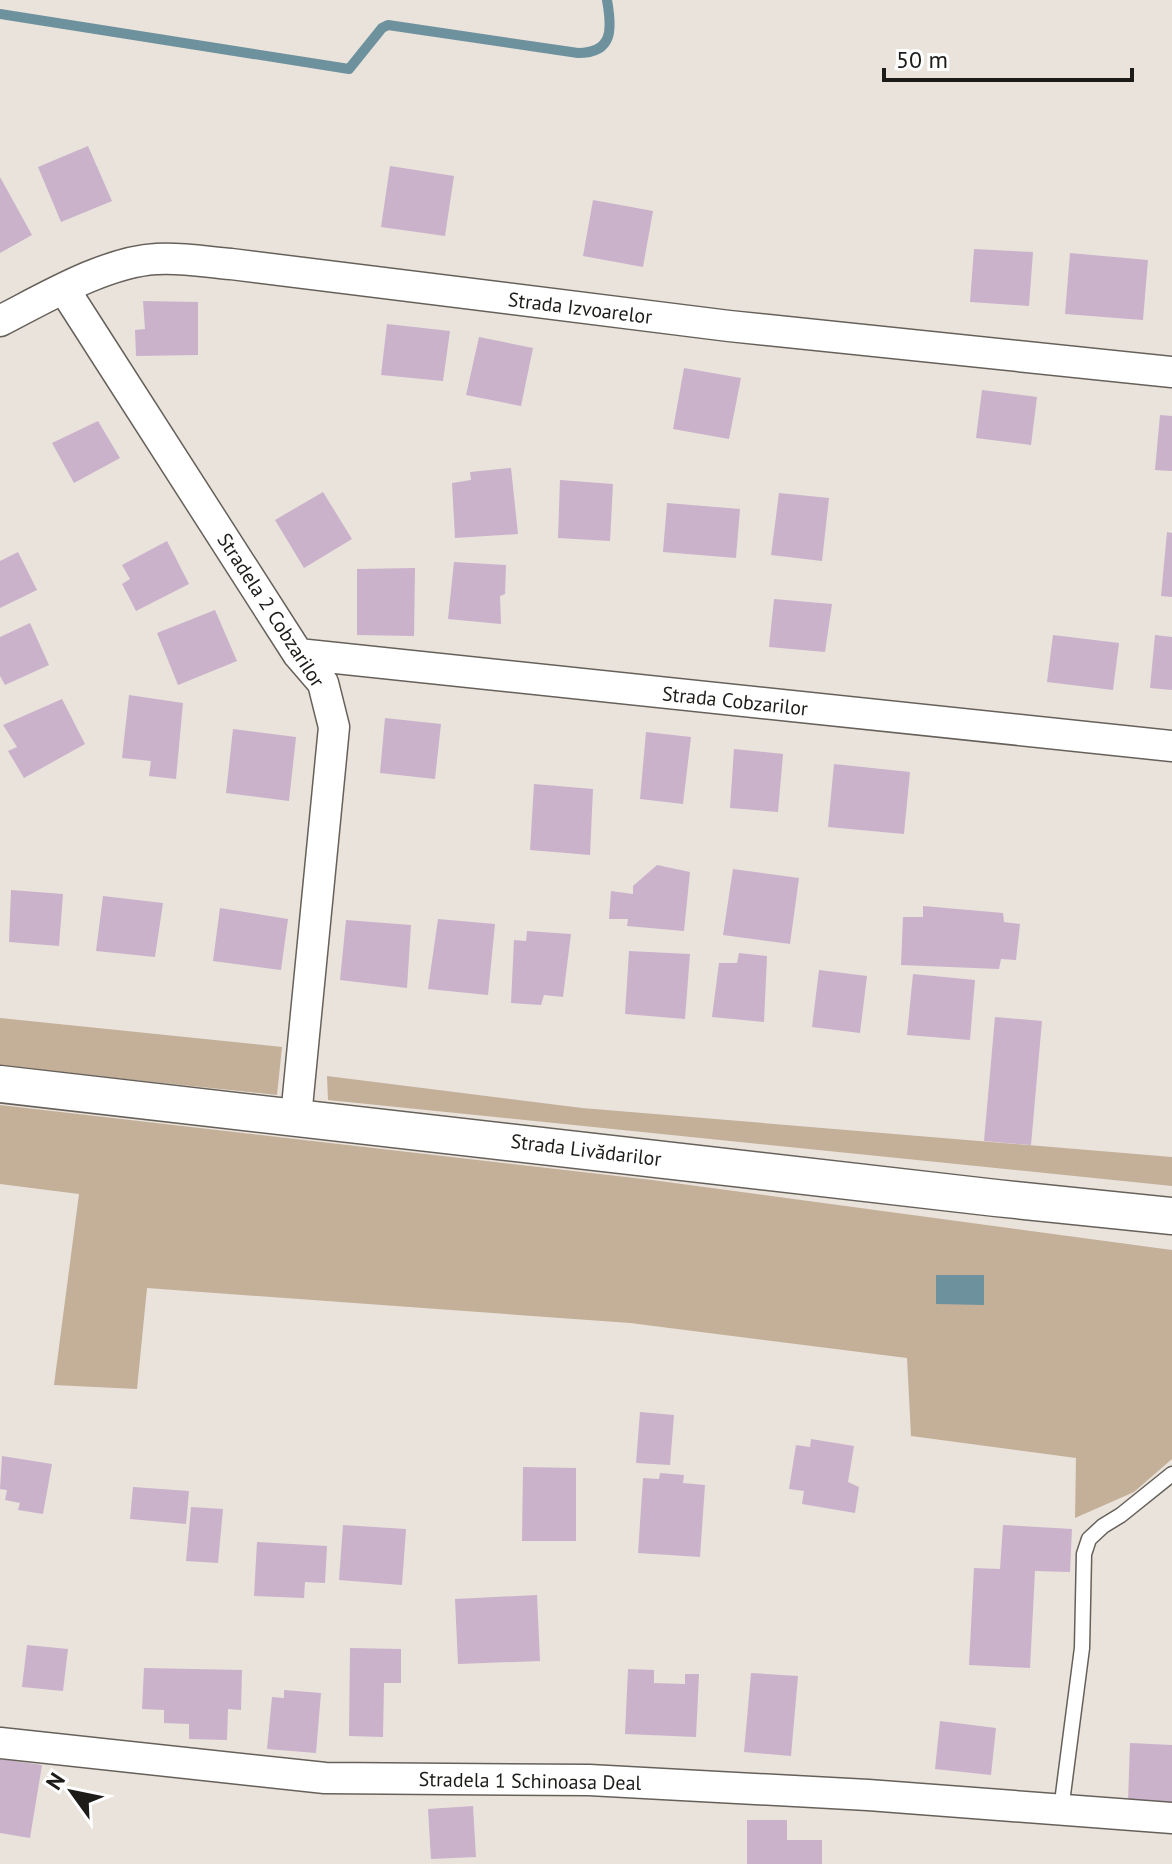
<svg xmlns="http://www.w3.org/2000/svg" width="1172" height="1864" font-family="'PT Sans',sans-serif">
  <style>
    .green { fill: #c4af99 }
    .water { fill: #6e919e }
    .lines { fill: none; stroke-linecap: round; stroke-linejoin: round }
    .stream { stroke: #6e919e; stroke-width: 10 }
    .building { fill: #cab2cb }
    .service-casing { stroke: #66605a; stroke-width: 17 }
    .minor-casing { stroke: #66605a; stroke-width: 33 }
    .tertiary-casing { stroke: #66605a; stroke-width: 39 }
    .service { stroke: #fff; stroke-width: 14 }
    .minor { stroke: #fff; stroke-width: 30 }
    .tertiary { stroke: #fff; stroke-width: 36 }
    .labels { text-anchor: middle; stroke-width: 6; stroke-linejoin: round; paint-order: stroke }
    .street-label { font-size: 20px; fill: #1e1c19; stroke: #fff }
  </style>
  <rect width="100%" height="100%" fill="#e9e3dc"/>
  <path class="green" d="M0,1018L282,1047L277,1095L0,1066Z
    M327,1076L582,1108L1172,1157V1186L328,1100Z
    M0,1105L652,1180L1172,1250V1459L1134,1492L1075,1518L1076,1458L911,1436L907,1358L630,1323L147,1288L137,1389L54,1385L79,1194L0,1184Z"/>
  <path class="water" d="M936,1275H984V1305L936,1304Z"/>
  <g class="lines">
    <path class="stream" d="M0,14L349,69L382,28L388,25L578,53C614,53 612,28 607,0"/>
  </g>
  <path class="building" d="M88,146L112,201L61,222L38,167Z
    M390,166L454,176L445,236L381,227Z
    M0,177L32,235L0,253Z
    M593,200L653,211L643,267L583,256Z
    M974,249L1033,252L1029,306L970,302Z
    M1070,253L1148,260L1143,320L1065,314Z
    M143,301L198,302V355L136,356L135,330L145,329Z
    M387,324L450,331L443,381L381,375Z
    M479,337L533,348L521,406L466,395Z
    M684,368L741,378L729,439L673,429Z
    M982,390L1037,397L1031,445L976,438Z
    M1160,415L1172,416V471L1155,470Z
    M98,421L120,458L74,483L52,443Z
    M511,468L518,534L455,538L452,483L471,480L470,472Z
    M560,480L613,484L610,541L558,538Z
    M323,492L352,539L304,568L275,520Z
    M779,493L829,498L822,561L771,555Z
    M667,503L740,509L736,558L663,552Z
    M1167,532L1172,533V597L1161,596Z
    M167,541L189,584L136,611L122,584L130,579L122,565Z
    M18,552L37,590L0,608V561Z
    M454,562L506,565L505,594L500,596L501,624L448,619Z
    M415,568L414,636L357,635V569Z
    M774,599L832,604L825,652L769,647Z
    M215,610L237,661L178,685L157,633Z
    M30,623L49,665L5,685L0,676V637Z
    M1053,635L1119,643L1113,690L1047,682Z
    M1155,635L1172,637V690L1150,688Z
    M129,695L183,703L176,779L149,776L151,761L122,758Z
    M62,699L85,744L24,778L8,751L17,747L3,725Z
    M385,718L441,724L435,779L380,773Z
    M233,729L296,737L289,801L226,793Z
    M646,732L691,737L683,804L640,799Z
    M734,749L783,754L778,812L730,808Z
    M834,764L910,772L904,834L828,827Z
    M534,784L593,789L590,855L530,850Z
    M657,865L690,872L684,931L627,926L628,919H609L611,891L633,894V886Z
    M733,869L799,878L790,944L723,935Z
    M11,890L63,894L59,946L9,942Z
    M103,896L163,903L155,957L96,951Z
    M923,906L1003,913L1004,922L1020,924L1016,960L1001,959L999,969L901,965L903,917H923Z
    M220,908L288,919L281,970L213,961Z
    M438,919L495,924L488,995L428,989Z
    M346,920L411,925L407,988L340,980Z
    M527,931L571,934L563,997L544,995L541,1005L511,1003L514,940L526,941Z
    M629,951L690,954L685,1019L625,1014Z
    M739,953L767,956L764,1022L712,1017L719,963H737Z
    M819,970L867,976L860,1033L812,1027Z
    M913,974L975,980L970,1040L907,1035Z
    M995,1017L1042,1021L1031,1145L984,1141Z
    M640,1412L674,1415L670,1465L636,1463Z
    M811,1439L854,1446L848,1482L859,1487L855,1513L802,1504L804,1491L789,1489L796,1445L810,1447Z
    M2,1456L52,1464L43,1514L18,1510L20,1503L5,1500L7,1490L0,1489Z
    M523,1467L576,1468V1541H522Z
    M660,1473L684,1475L683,1483L705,1485L700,1557L638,1553L643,1478L659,1479Z
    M133,1487L189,1491L186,1524L130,1519Z
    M191,1507L223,1509L218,1563L186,1561Z
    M343,1525L406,1529L402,1585L339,1580Z
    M1003,1525L1072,1529L1070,1572L1035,1571L1030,1668L969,1665L974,1568L1000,1569Z
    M257,1542L327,1546L325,1583L305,1582L304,1598L254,1596Z
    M537,1595L540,1661L458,1664L455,1599Z
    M27,1645L68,1649L63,1691L22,1687Z
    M350,1648L401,1649V1683H384L383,1737L349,1736Z
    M144,1668L242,1670L241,1710L228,1709L227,1740L189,1739V1724L164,1723V1710L142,1709Z
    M628,1669L654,1670V1683L685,1684V1674H699L696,1737L625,1734Z
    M751,1673L798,1676L791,1756L744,1752Z
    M284,1690L321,1693L316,1753L267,1749L272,1697L284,1698Z
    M940,1721L996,1728L991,1775L935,1769Z
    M1130,1743L1172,1745V1803L1128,1802Z
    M0,1759L42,1765L30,1838L0,1833Z
    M473,1806L476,1857L431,1859L428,1809Z
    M747,1820H787V1840H822V1864H747Z"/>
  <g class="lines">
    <defs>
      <path id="service" d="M1061,1810L1082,1648L1084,1554L1089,1539L1103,1526L1121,1515L1172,1474"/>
      <path id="minor" d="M64,289L298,654L323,683L334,727L296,1117
        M0,321C45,298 105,262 156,259C180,257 207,262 231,264L729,326L1172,372
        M298,654L1172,746
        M0,1743L325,1778L589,1780L868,1795L1172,1818"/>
      <path id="tertiary" d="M0,1084L996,1198L1172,1216"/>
    </defs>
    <use href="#service" class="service-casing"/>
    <use href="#minor" class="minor-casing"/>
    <use href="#tertiary" class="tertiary-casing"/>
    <use href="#service" class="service"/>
    <use href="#minor" class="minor"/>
    <use href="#tertiary" class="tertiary"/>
  </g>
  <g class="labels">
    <g class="street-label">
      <text transform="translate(580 308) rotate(7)" y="7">Strada Izvoarelor</text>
      <text transform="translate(271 610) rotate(57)" y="7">Stradela 2 Cobzarilor</text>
      <text transform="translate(735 701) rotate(6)" y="7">Strada Cobzarilor</text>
      <text transform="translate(586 1150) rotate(7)" y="7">Strada Livădarilor</text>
      <text transform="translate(530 1781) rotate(1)" y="7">Stradela 1 Schinoasa Deal</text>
    </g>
  </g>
  <g transform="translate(72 1792) rotate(303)" stroke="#ffffff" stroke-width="6" paint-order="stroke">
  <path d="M0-6L14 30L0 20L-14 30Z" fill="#1e1c19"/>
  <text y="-12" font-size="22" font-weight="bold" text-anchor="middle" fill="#1e1c19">N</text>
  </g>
  <path d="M884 68v12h248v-12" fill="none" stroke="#1e1c19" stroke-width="4"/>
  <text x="896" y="68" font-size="24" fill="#1e1c19" stroke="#ffffff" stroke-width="6" paint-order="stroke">50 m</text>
</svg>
